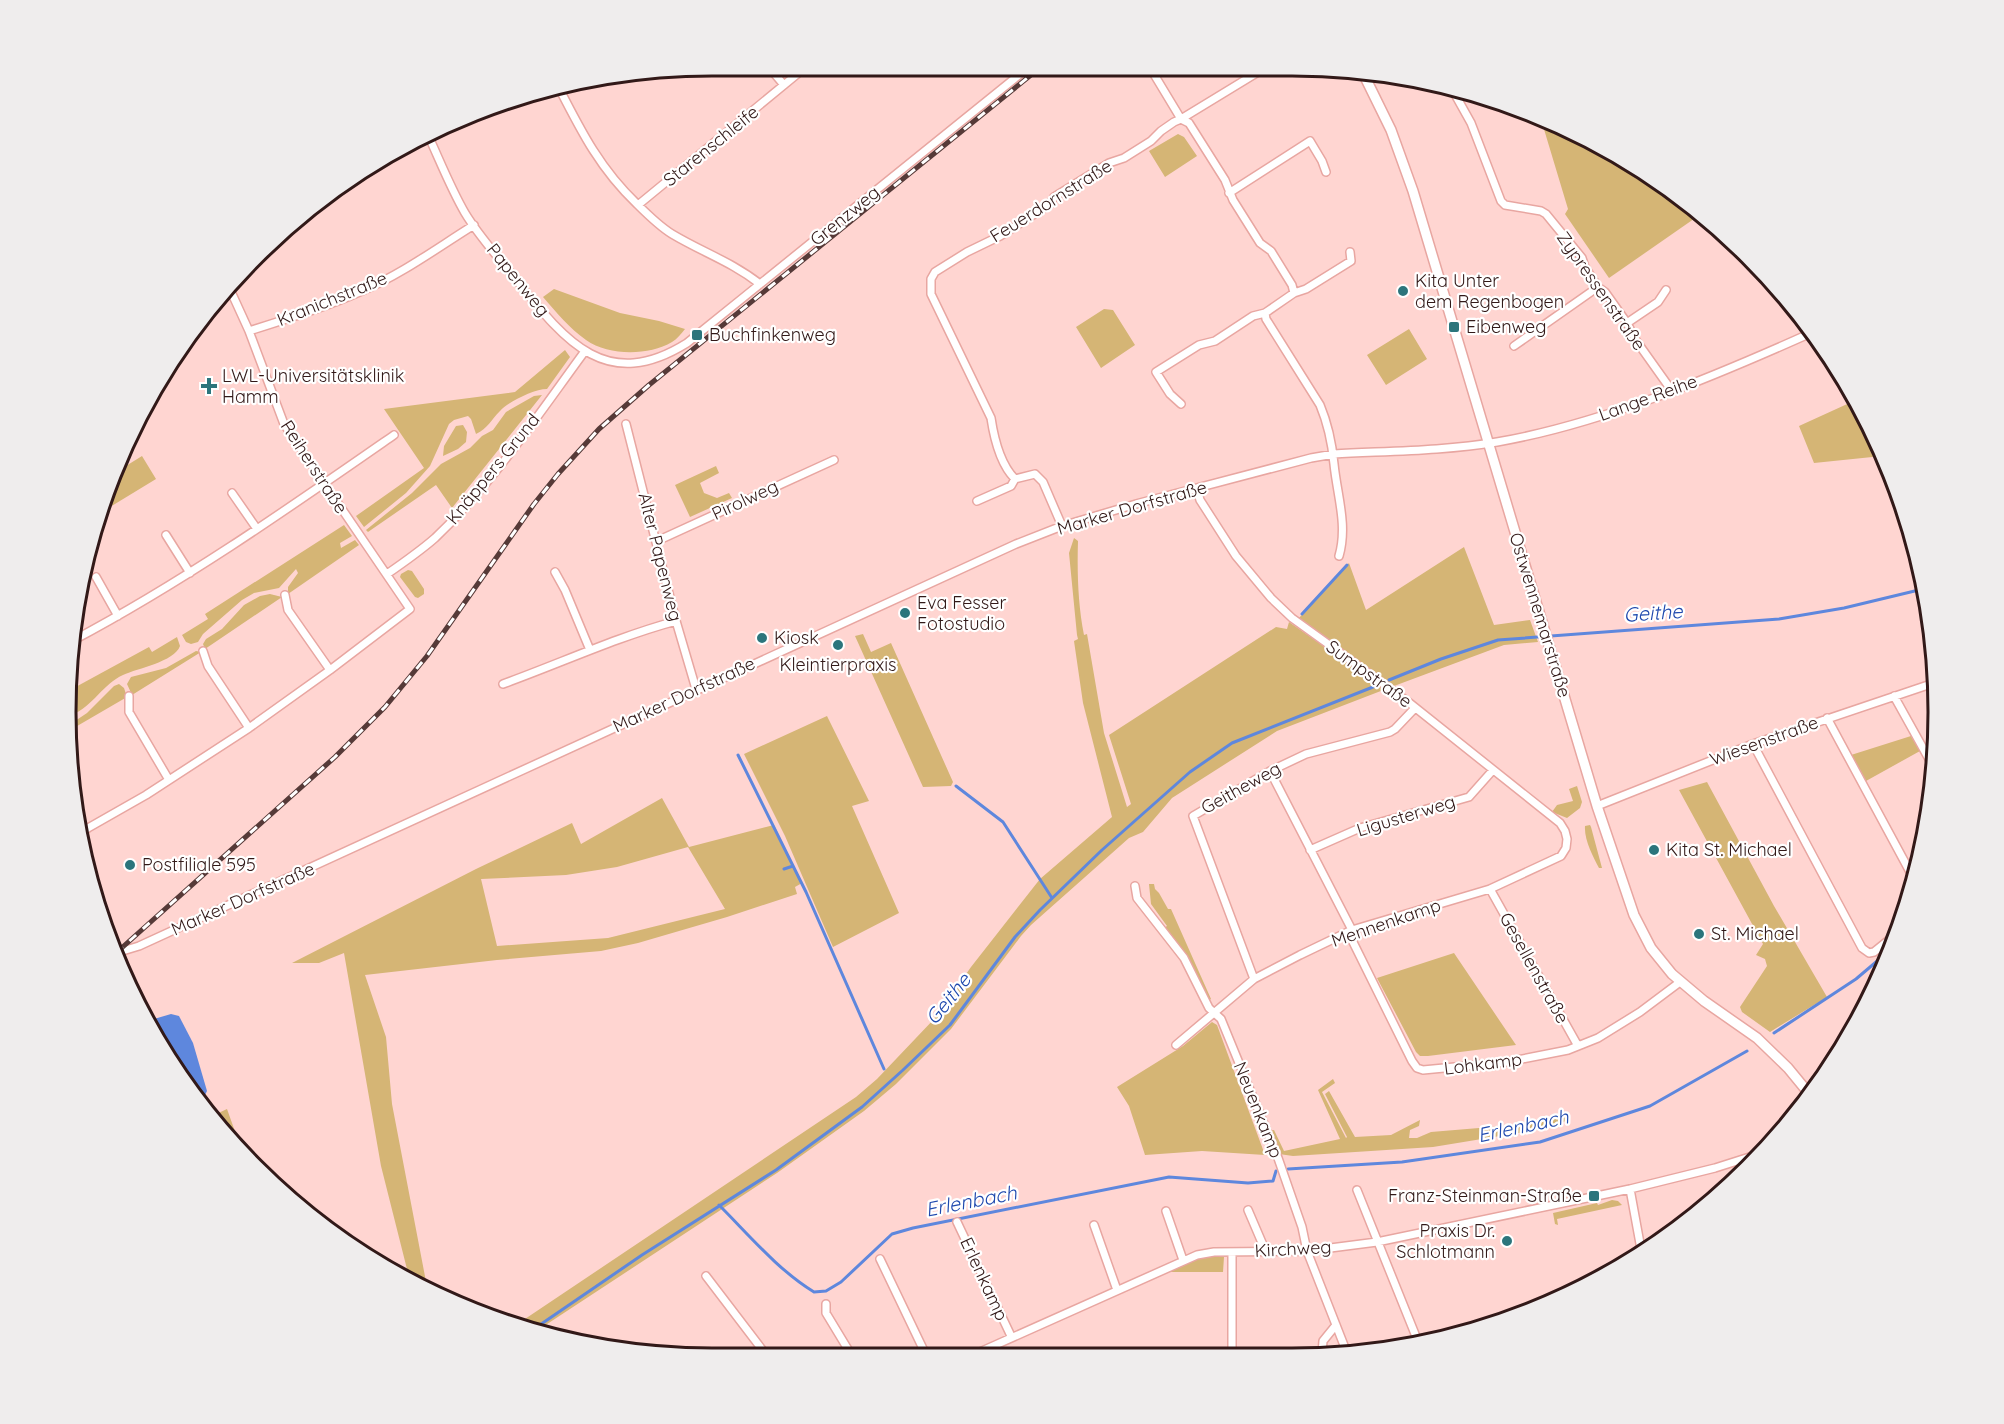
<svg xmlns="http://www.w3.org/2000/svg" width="2004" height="1424" font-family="Quicksand,sans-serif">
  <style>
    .green { fill: #d5b575; fill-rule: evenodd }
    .water { fill: #5e87dd }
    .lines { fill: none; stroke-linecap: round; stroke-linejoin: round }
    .stream { stroke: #5e87dd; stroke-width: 3 }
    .minor-casing { stroke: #e8a6a1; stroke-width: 10 }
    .tertiary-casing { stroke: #e8a6a1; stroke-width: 12 }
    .minor { stroke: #fff; stroke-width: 7 }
    .tertiary { stroke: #fff; stroke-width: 9 }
    .rail-casing { stroke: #563a38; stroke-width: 5 }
    .rail { stroke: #fff; stroke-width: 3; stroke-dasharray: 9; stroke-linecap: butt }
    .poi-dot { fill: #2c757c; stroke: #fff; stroke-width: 2 }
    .labels { text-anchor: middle; stroke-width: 4.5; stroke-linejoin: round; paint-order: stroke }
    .street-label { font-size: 18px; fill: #321918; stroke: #fff }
    .poi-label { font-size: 18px; fill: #321918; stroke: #fff; text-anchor: start }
    .water-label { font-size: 20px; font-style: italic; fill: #1f49ae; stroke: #fff }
    .rim { fill: none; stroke: #321918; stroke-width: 3 }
  </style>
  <rect width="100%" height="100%" fill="#ffd5d1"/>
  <path class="green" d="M1540,116C1590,135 1661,177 1701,214L1609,278L1565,214L1568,209Z
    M1178,134L1184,137L1197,156L1165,177L1149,151Z
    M554,289L620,313L659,321L685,329C681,334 677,339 672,342C648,356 609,356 586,340C569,328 557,313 543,297Z
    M1104,309L1113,310L1135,345L1101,368L1076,327Z
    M1409,329L1427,359L1386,385L1367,355Z
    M565,350L570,357L547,389C534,389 508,402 500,411C491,420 488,428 476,434L471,419L468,416L454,420L449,424L430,466L406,493L364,527L356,516L424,468L384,409L515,392Z
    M542,395L452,508L436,485L368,532L366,530L412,493L441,464L470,448L482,436L493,430L506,412L534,396Z
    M1856,400L1882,456L1814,463L1799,426Z
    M463,425L467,432L466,442L458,449L443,456L444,446L456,426Z
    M142,456L156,479L110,507L106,500L113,474Z
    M716,466L719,473L700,483L704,493L717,498L729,493L732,498L690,517L675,485Z
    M344,525L352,536L340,543L341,548L355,540L359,545L288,594V587L298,573L296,569L279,588L254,593L242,600L203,634L198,642L191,644L186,642L182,635L208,619L205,614Z
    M1074,538L1078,541C1077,572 1078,605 1084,635L1087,634L1104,733L1127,807L1131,804L1109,735L1276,627L1287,629L1289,622L1386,689L1277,731L1172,798L1143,832L1129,838L1031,925L1021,936L951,1029L896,1084L864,1111L777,1173L535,1332L516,1325L856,1097L877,1079L935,1018L971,967L1040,879L1112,817L1083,703L1074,641L1078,639L1077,635L1069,553Z
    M1464,547L1494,625L1530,620L1538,642L1504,645L1394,686L1370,671L1299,618L1349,563L1366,610Z
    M408,570L412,571L424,589V594L418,598L415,597L400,577L401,574Z
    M270,594L282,597L205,649L203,644L206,639L222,629L244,605L260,596Z
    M863,634L871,652L891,643L953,782L951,786L923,787L855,636Z
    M177,637L180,646C174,662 138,668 123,675C103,684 93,706 72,715V689L149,647L152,652Z
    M196,651L201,652L132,695L127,684L131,677L166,668Z
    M119,684L124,688L127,697L72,729V723L87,713L114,686Z
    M827,716L869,801L852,806L899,913L833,947L785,836L744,754Z
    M1911,736L1920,751L1866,781L1851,755Z
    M1707,782L1774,906L1827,997L1770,1032L1742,1012L1740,1007L1767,966L1765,959L1756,955L1763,944L1679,790Z
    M1577,786L1582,802L1580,808L1567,818L1552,812L1557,805L1573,801L1569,789Z
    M662,798L689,847L774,825L802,883L795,887L797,894L727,917L638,943L601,951L497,960L365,975L386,1037L392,1104L428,1292H427L410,1281L381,1166L344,953L319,963H292L476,869L572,823L581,844ZM688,847L725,909L608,938L497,946L481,879L566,875L617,867Z
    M1590,825L1591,827L1602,868H1599C1593,856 1584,840 1585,826Z
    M1149,884H1154L1155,889L1159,893L1168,909H1171L1211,999L1209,1000L1164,928L1167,926L1151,904Z
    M1454,953L1516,1045L1428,1056H1420L1416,1052L1377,978Z
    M1212,1022L1217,1025L1265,1155L1202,1151L1145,1155L1129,1106L1117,1087L1183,1046Z
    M1333,1079L1335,1083L1322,1092L1346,1138L1347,1137L1325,1094L1329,1091L1355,1137L1391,1135L1420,1120L1419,1126L1410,1130L1409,1138H1417L1431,1132L1515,1125L1516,1127L1563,1114L1566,1121L1543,1129L1433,1147L1293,1156L1279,1154L1268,1131L1274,1130L1284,1151L1340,1139L1318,1090Z
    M227,1109L243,1154L227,1138L212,1116Z
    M1612,1200L1618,1201L1622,1205L1557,1219L1558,1225L1555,1224L1553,1213L1597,1203L1598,1205Z
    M1212,1256L1224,1257L1223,1272H1164L1188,1263V1260Z"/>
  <path class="water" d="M171,1014L179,1016L193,1043L207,1091L202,1101L151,1025L154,1019Z"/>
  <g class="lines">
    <path class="stream" d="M1302,614L1347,565
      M1389,680L1441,659L1498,640L1779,619L1844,608L1923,589
      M738,755L806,892L884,1069
      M956,786L1003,822L1052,898
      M784,869L793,866
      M1774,1033L1856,979L1889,951
      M1288,1169L1402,1162L1540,1142L1650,1106L1747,1051
      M719,1205C749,1235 778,1270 814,1292L826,1291L841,1282L892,1234L913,1228L1169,1177L1248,1183L1273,1181L1276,1171
      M531,1331L642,1255L776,1170L862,1107L903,1070L950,1025L1015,937L1040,910L1102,850L1190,772L1232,743L1378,685"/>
    <defs>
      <path id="minor" d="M768,66L784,85
        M1149,66L1181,119L1268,66
        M558,86C581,131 600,169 637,204C648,215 659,226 672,234C702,252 732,262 760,284
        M1452,89L1471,123L1501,201L1505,205L1541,211L1546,214L1582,258L1585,267L1598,287L1605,292L1627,323L1635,339L1672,391
        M428,135C440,161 451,189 465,213C480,238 501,260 518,282C566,342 607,393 687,343L1030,66
        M1229,193L1310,141L1322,161L1326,172
        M638,205L807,66
        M1294,293L1306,289L1351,261L1350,252
        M1627,323L1658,302L1666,290
        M249,331C287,319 326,307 362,291C402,274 437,248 474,225
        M1514,346L1598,287
        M1181,404L1170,394L1156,372L1199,345L1215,341L1253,316L1265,313
        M626,424L676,621L696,689
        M232,493L257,529
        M977,501L1011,486L1015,479
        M1062,526L1043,482L1035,474L1015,479C1000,464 994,438 991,418L931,294V279L935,272L967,252L1000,236L1050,204L1054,197L1109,163L1124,158L1151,141L1161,131L1174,122L1181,119L1189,123L1225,180L1233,200L1260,243L1271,251L1292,285L1294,293L1265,313L1266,319L1320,405C1328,424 1332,443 1334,464C1337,495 1348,525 1339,556
        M166,535L190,573
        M657,541L834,460
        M555,572L565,590L590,650
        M387,574C403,563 420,551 435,538C493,483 538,415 585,351
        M96,577L118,616
        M285,595L288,610L330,670
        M72,641C185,581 289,508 394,435
        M203,651L208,666L249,728
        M503,684C561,663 617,637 676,621
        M129,696V712L169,780
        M1894,696L1934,768
        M1827,718L1915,881
        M1753,744L1862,948L1869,953L1874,952L1895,935
        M1270,771L1352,930
        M1597,806L1753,744L1934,683
        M79,835L88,828L146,795L249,728L330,670L410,609L284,424L249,331L228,285
        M1310,850L1360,828L1469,797L1493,770
        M1135,886L1137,898L1184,958L1209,1008L1221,1019L1278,1158L1302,1227L1307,1251L1347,1353
        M1490,889L1578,1046
        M1348,932L1412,1061L1417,1068L1423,1070L1507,1062L1568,1050L1598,1038L1640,1012L1680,982
        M116,953L139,946L1016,544L1062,526L1136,504L1311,458L1334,454C1388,451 1444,451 1497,442C1601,424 1715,376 1811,333
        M1254,979L1193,816L1270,771L1306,754L1390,732L1395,729L1415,708
        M1176,1045L1254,979L1300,955L1352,930L1490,889L1561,856L1566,848L1567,839L1565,831L1560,823L1407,701L1292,618L1271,598L1236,556L1200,500L1197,489
        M1630,1189L1641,1249
        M1357,1190L1419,1344
        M1248,1210L1266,1252
        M1166,1211L1183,1260
        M957,1222L1011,1336
        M1094,1225L1117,1290
        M1232,1253V1353
        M880,1259L926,1355
        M706,1276L767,1356
        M826,1304V1313L852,1356
        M1322,1353L1323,1341L1336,1325
        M973,1355L1197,1255L1214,1252L1307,1251L1377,1242L1630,1189L1715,1168L1759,1154"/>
      <path id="tertiary" d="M1363,73L1391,130L1413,191L1597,806L1634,915L1651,948L1672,974L1704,1001L1757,1038L1788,1068L1811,1096"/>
    </defs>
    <use href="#minor" class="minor-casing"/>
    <use href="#tertiary" class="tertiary-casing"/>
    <use href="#minor" class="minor"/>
    <use href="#tertiary" class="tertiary"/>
    <defs>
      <path id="rail" d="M116,953L335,757L385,707L427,656L534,504L558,474L599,429L649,385L1042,66"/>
    </defs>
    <use href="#rail" class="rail-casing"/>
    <use href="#rail" class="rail"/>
  </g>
  <g class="poi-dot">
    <circle cx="1403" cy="291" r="6"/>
    <rect x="1448" y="321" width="12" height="12" rx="3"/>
    <rect x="691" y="329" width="12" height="12" rx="3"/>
    <path d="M206 377h6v6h6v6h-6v6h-6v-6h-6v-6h6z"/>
    <circle cx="905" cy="613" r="6"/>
    <circle cx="762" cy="638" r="6"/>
    <circle cx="838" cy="645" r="6"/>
    <circle cx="1654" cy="850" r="6"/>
    <circle cx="130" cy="865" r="6"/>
    <circle cx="1699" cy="934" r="6"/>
    <rect x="1588" y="1190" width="12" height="12" rx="3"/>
    <circle cx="1507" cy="1241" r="6"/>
  </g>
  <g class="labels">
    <g class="street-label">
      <text transform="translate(711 146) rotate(-39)" y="6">Starenschleife</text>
      <text transform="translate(1051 201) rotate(-32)" y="6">Feuerdornstraße</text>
      <text transform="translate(845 216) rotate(-39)" y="6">Grenzweg</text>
      <text transform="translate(518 280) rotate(51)" y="6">Papenweg</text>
      <text transform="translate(1601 291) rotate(55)" y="6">Zypressenstraße</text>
      <text transform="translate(332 299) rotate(-22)" y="6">Kranichstraße</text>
      <text transform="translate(1648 398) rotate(-20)" y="6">Lange Reihe</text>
      <text transform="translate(314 467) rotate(57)" y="6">Reiherstraße</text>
      <text transform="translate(493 469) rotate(-51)" y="6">Knäppers Grund</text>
      <text transform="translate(745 500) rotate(-25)" y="6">Pirolweg</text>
      <text transform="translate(1132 508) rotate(-16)" y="6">Marker Dorfstraße</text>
      <text transform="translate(660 557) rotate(76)" y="6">Alter Papenweg</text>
      <text transform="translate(1540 615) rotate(73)" y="6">Ostwennemarstraße</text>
      <text transform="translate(1369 674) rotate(36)" y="6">Sumpstraße</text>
      <text transform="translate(684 695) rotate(-25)" y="6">Marker Dorfstraße</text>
      <text transform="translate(1764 741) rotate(-20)" y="6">Wiesenstraße</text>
      <text transform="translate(1241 788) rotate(-29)" y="6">Geitheweg</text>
      <text transform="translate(1406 816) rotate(-17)" y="6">Ligusterweg</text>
      <text transform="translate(243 899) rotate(-24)" y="6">Marker Dorfstraße</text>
      <text transform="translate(1386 923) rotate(-19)" y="6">Mennenkamp</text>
      <text transform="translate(1534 968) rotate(61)" y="6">Gesellenstraße</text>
      <text transform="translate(1483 1064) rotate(-7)" y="6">Lohkamp</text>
      <text transform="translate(1258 1110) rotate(68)" y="6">Neuenkamp</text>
      <text transform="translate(1293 1249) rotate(-3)" y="6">Kirchweg</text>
      <text transform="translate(984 1279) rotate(65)" y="6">Erlenkamp</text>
    </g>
    <g class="poi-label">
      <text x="1415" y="287">Kita Unter<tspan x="1415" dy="21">dem Regenbogen</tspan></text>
      <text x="1466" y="333">Eibenweg</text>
      <text x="709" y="341">Buchfinkenweg</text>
      <text x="222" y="382">LWL-Universitätsklinik<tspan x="222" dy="21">Hamm</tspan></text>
      <text x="917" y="609">Eva Fesser<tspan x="917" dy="21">Fotostudio</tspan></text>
      <text x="774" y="644">Kiosk</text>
      <text x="838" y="671" text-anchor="middle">Kleintierpraxis</text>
      <text x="1666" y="856">Kita St. Michael</text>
      <text x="142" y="871">Postfiliale 595</text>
      <text x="1711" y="940">St. Michael</text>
      <text x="1582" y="1202" text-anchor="end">Franz-Steinman-Straße</text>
      <text x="1495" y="1237" text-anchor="end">Praxis Dr.<tspan x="1495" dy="21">Schlotmann</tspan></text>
    </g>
    <g class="water-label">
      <text transform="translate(1653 613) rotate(-4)" y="7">Geithe</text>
      <text transform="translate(948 999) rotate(-51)" y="7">Geithe</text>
      <text transform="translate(1523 1126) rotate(-12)" y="7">Erlenbach</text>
      <text transform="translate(971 1201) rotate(-11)" y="7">Erlenbach</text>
    </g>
  </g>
  <path d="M0 0H2004V1424H0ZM712 76H1292A636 636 0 0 1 1928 712V712A636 636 0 0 1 1292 1348H712A636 636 0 0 1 76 712V712A636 636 0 0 1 712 76Z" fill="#efeded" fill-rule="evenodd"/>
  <path class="rim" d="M712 76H1292A636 636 0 0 1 1928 712V712A636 636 0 0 1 1292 1348H712A636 636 0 0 1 76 712V712A636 636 0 0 1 712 76Z"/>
</svg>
